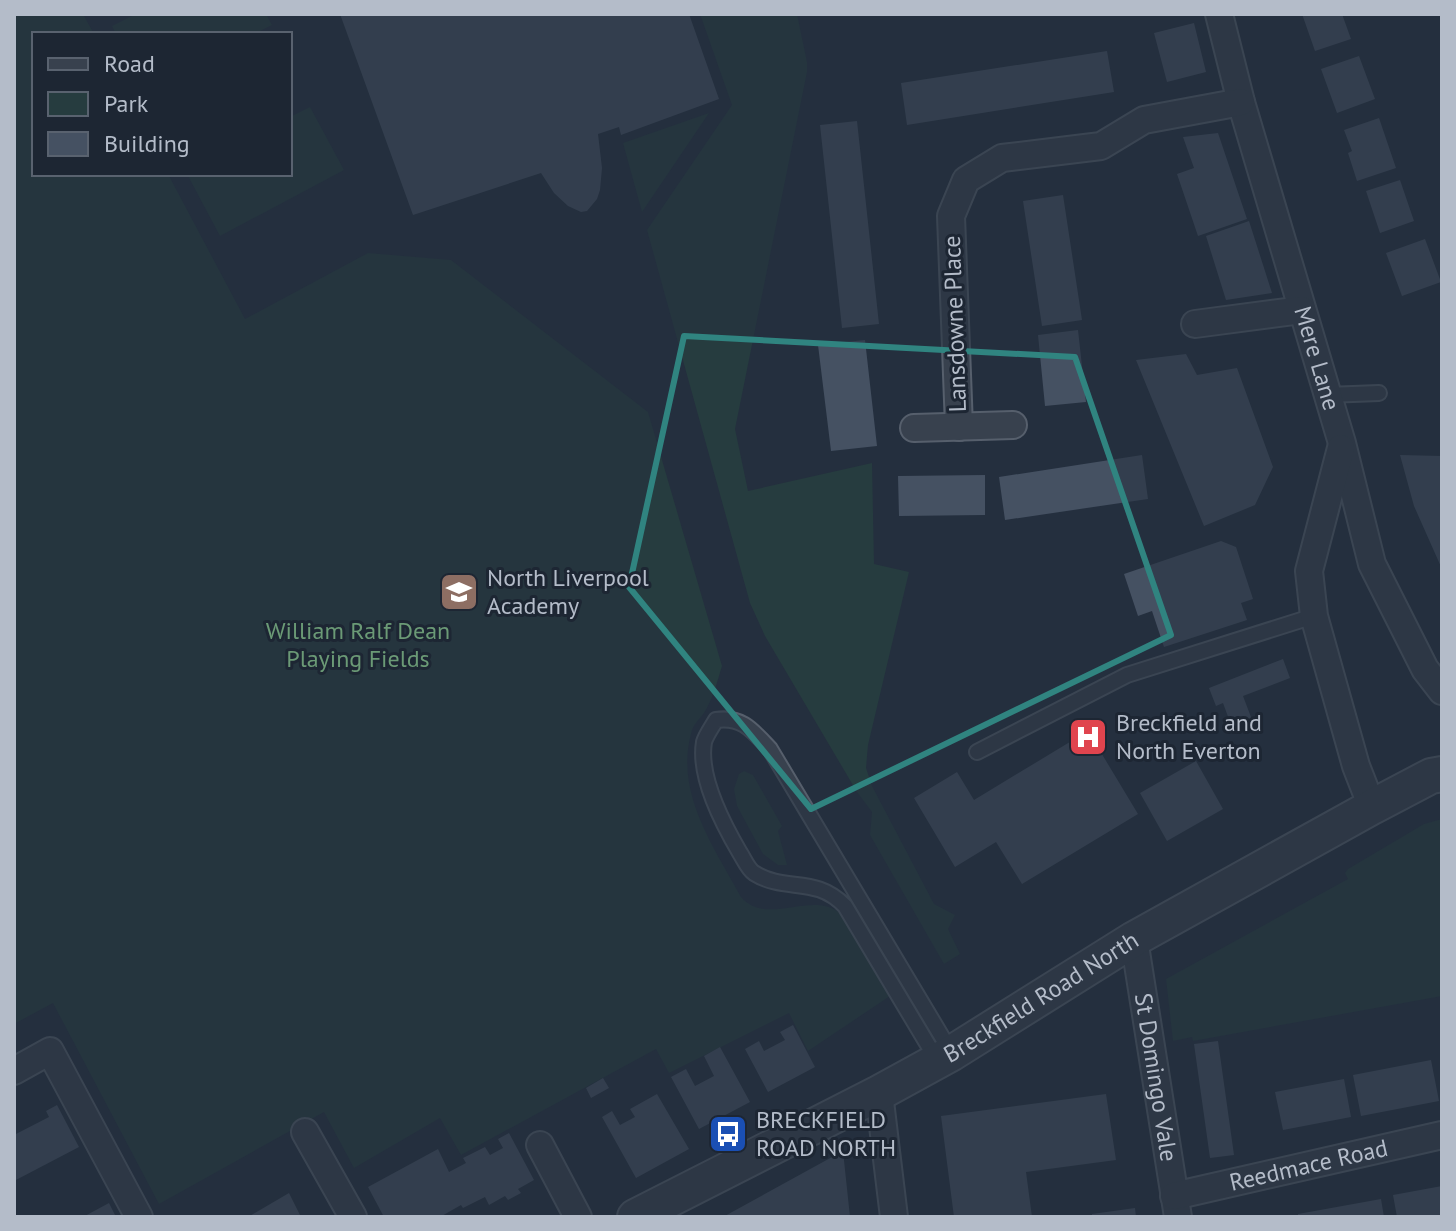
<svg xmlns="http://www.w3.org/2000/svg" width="1456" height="1231" font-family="'PT Sans',sans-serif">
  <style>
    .green { fill: #263c3f }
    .building { fill: #455162 }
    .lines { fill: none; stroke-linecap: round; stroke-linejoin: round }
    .service-casing { stroke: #565f6c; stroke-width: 18 }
    .minor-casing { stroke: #565f6c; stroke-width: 30 }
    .tertiary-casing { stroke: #565f6c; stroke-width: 38 }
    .service { stroke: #38414e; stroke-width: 14 }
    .minor { stroke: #38414e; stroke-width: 26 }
    .tertiary { stroke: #38414e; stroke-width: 34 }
    .marked { fill: none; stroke: #308480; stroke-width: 6; stroke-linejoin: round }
    .labels { text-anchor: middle; stroke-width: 6; stroke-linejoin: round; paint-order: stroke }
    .street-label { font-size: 24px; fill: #b4bcc9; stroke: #1d2633 }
    .poi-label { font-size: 24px; fill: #b4bcc9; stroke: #1d2633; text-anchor: start }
    .park-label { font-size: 24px; fill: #6b9a76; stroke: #1d2633 }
  </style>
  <rect width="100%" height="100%" fill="#242f3e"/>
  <path class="green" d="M14,14H83L94,34H34V174H168L245,319L368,253L451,260L648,412L722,666C717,682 713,699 704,713C699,720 693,724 691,734C675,793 714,847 741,897C768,928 815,887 843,916L890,996L808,1051L789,1013L669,1073L656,1049L461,1155L440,1118L354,1168L324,1112L159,1204L53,1003L14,1024Z
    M136,14H266L272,25L254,34H116L112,26Z
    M700,14H797L807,62V72L735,429L748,491L872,463L874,564L909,572L868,745L866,768L872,786L934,904L955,915L948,929L960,954L944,964L870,835L872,812L857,792L765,636L750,603L647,230L732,105Z
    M310,107L344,170L220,236L187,174H290V117Z
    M709,113L642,212L623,143Z
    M744,771L753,775L782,826L778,831L787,865H778L763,854L737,806L734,789L739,774Z
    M1442,819V996L1193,1041L1192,1037L1173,1041L1166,979L1348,879L1345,873L1348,869L1424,824Z"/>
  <path class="building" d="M340,14H689L719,99L621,135L619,127L598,134L602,168L600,190L597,199L587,211L581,212L568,206L554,193L541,173L413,215Z
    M1302,14H1342L1351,39L1315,51Z
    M1194,23L1206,72L1167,82L1154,33Z
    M1107,51L1114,92L907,125L901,83Z
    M1359,56L1375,99L1337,113L1321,69Z
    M1379,118L1396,168L1357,181L1348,153L1352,151L1344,130Z
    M857,121L879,324L842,328L820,125Z
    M1218,133L1247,219L1198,236L1177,174L1194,168L1183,137Z
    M1400,180L1414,221L1380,233L1366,191Z
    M1063,195L1082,320L1042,326L1023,201Z
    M1249,221L1272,293L1226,300L1206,236Z
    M1425,239L1441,282L1402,296L1386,253Z
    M1078,330L1086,402L1045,406L1038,335Z
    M865,340L877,446L831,451L818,345Z
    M1186,354L1197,375L1237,368L1273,467L1255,505L1204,526L1136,360Z
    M1142,455L1148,499L1005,520L999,477Z
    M1400,455L1442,456V569L1414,506Z
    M985,475V515L899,516L898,476Z
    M1221,541L1236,547L1253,599L1241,603L1247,620L1164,647L1152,611L1138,616L1124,574Z
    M1283,659L1290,678L1243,696L1254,725L1234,733L1223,703L1216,706L1209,688Z
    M1088,731L1138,814L1022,884L996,842L955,867L914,798L957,772L974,800Z
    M1196,761L1223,809L1167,841L1140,793Z
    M793,1025L815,1067L768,1092L745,1049L759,1041L764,1051L785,1040L780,1032Z
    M1218,1041L1234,1155L1210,1158L1194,1044Z
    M720,1047L750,1102L699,1129L671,1077L686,1069L695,1086L714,1076L704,1056Z
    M1431,1060L1439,1101L1361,1116L1353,1075Z
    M603,1078L609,1088L591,1098L586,1088Z
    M1344,1079L1351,1117L1283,1130L1275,1092Z
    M657,1094L689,1149L636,1178L602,1117L612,1111L620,1125L635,1117L630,1109Z
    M1106,1094L1116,1160L1026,1172L1032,1217H954L941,1116Z
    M57,1105L79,1147L14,1181V1135L49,1117L46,1111Z
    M509,1133L534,1180L518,1189L521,1193L508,1200L505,1196L489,1205L485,1197L463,1208L461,1205L440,1217H384L368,1187L438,1149L449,1172L466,1163L463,1158L485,1147L490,1155L503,1148L498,1139Z
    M843,1151L850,1217H723Z
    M1442,1186V1217H1397L1393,1195Z
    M289,1193L301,1217H248Z
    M1381,1199L1384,1217H1298V1214Z
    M109,1203L116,1217H83Z
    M1135,1208L1136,1217H1092V1214Z"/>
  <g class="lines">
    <defs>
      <path id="service" d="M1327,395L1379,393
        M977,752L1127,675L1314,616
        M937,1060L845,906C815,875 786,893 754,873C748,869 744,859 740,853C723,824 698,777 704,742C706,735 712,727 716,720C742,716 753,731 770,749L951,1052"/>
      <g id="minor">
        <path id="s1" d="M1219,14L1241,102L1342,443L1372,564L1425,669L1442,691"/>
        <path d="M1195,324L1302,310"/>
        <path d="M959,427L951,216L966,180L1002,158L1101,146L1144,120L1241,102"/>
        <path d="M914,428L1013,425"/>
        <path d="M1341,448L1309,571L1314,616L1356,766L1372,807"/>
        <path id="s2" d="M1134,939L1178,1217"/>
        <path d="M14,1071L50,1051L139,1217"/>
        <path d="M879,1093L894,1217"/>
        <path d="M305,1132L353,1217"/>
        <path d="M540,1145L578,1217"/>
        <path id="s3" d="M1174,1196L1442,1135"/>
      </g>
      <g id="tertiary">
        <path id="s4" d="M635,1217L879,1093L952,1053L1134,939L1372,807L1431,776L1442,774"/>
      </g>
    </defs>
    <use href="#service" class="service-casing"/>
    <use href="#minor" class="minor-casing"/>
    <use href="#tertiary" class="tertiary-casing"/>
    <use href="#service" class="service"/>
    <use href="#minor" class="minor"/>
    <use href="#tertiary" class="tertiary"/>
  </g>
  <path d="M0 0H1456V1231H0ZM684,336L1075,357L1171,635L811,809L629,587Z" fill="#242f3e" fill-opacity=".55" fill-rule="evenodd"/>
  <path class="marked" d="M684,336L1075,357L1171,635L811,809L629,587Z"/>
  <defs>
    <symbol id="school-square" viewBox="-11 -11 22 22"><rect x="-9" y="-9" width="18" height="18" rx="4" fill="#8d6e63" stroke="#1d2633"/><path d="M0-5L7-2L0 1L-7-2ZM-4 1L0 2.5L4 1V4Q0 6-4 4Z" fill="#fff"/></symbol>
    <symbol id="hospital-square" viewBox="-11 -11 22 22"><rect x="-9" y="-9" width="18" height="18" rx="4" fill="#e0444e" stroke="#1d2633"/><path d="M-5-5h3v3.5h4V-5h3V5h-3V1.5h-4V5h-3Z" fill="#fff"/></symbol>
    <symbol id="bus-square" viewBox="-11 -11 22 22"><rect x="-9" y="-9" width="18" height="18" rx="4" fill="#1a4fb4" stroke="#1d2633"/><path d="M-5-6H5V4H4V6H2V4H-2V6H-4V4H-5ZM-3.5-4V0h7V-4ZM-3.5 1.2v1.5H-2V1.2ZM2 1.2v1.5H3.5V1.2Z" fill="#fff"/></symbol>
  </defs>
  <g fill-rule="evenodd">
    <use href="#school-square" x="437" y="570" width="44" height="44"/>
    <use href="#hospital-square" x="1066" y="715" width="44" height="44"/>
    <use href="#bus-square" x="706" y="1112" width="44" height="44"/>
  </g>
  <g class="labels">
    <g class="street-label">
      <text transform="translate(955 324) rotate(-92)" y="8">Lansdowne Place</text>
      <text dy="8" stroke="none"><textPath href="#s1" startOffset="358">Mere Lane</textPath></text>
      <text dy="8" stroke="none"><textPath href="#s4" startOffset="462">Breckfield Road North</textPath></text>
      <text dy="8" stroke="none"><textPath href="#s2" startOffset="140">St Domingo Vale</textPath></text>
      <text dy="8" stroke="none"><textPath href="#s3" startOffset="138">Reedmace Road</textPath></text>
    </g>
    <g class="poi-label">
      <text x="487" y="586">North Liverpool<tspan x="487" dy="28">Academy</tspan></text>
      <text x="1116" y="731">Breckfield and<tspan x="1116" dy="28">North Everton</tspan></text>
      <text x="756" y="1128">BRECKFIELD<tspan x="756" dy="28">ROAD NORTH</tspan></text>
    </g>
    <g class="park-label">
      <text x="358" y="639">William Ralf Dean<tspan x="358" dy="28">Playing Fields</tspan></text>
    </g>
  </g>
  <rect width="1456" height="1231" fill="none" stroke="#b4bcc9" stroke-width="32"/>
  <rect x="32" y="32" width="260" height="144" fill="#1d2633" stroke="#59626f" stroke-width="2"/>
  <rect x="48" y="58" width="40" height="12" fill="#38414e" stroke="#59626f" stroke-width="2"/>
  <text x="104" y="72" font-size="24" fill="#b4bcc9">Road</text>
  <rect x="48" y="92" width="40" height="24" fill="#263c3f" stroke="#59626f" stroke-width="2"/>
  <text x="104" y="112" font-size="24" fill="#b4bcc9">Park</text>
  <rect x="48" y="132" width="40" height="24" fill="#455162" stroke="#59626f" stroke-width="2"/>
  <text x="104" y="152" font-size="24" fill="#b4bcc9">Building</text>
</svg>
